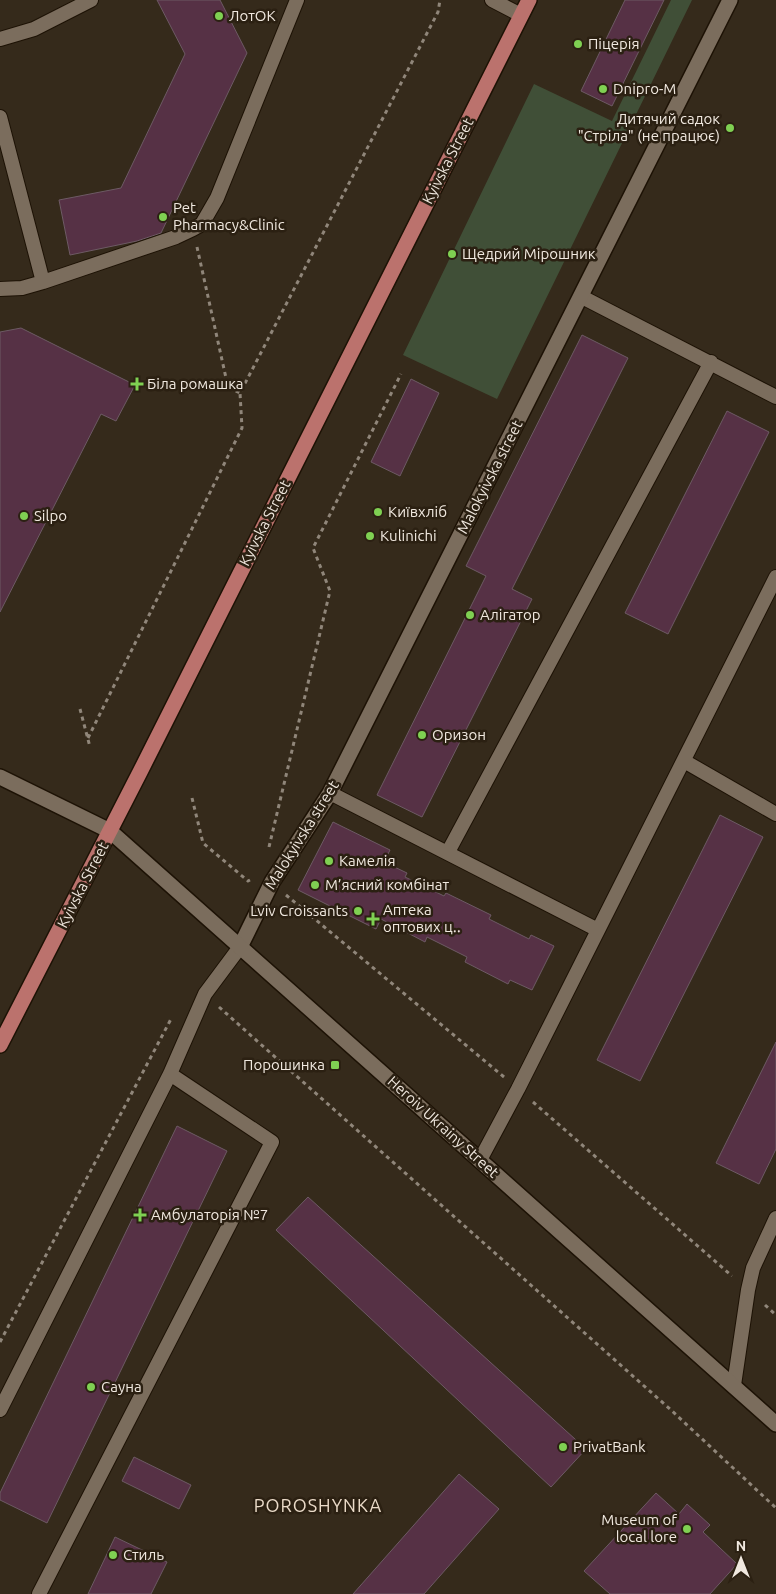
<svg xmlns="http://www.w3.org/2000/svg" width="776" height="1594" font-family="Ubuntu,sans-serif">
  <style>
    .green { fill: #404f37 }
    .building { fill: #563145; stroke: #6d5a64 }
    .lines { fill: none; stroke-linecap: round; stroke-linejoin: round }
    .lane-casing { stroke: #1d1205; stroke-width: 16 }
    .street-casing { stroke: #1d1205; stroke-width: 18 }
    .secondary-casing { stroke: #1d1205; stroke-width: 18 }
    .primary-casing { stroke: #1d1205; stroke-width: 18 }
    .path { stroke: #90867a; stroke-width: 3; stroke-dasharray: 4 4; stroke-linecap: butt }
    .lane { stroke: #7b6d5d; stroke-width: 14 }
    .street { stroke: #7b6d5d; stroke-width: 15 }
    .secondary { stroke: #7b6d5d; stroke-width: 15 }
    .primary { stroke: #bb726d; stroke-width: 15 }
    .poi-dot { fill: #7fd052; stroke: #2b2012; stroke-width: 2 }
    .labels { text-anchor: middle; stroke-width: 5; stroke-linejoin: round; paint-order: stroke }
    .poi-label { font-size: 15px; fill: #f0e8df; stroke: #2b2012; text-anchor: start }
    .street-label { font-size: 15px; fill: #f0e8df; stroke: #2b2012 }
    .quarter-label { font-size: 18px; letter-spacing: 1px; fill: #ebdbc9; stroke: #2b2012 }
  </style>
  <rect width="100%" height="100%" fill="#352a1b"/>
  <path class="green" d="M671,0H692L497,399L403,355L534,84L612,121Z"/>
  <path class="building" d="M157,0H220L247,53L161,233L137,241L70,255L59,200L121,188L185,54Z
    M625,0H664L612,106L581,91Z
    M21,328L135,385L116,421L101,414L0,612V332Z
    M582,335L628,358L512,589L532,599L422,817L377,795L486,576L466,566Z
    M411,379L439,393L400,476L371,462Z
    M727,411L769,432L668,634L625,613Z
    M720,815L763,837L640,1081L597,1060Z
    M333,822L390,850L384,862L407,873L405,877L444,896L446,893L491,915L489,919L529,939L531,935L554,946L532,990L510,980L508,984L465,962L467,957L427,937L425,942L381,919L376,929L298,890Z
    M776,1042V1149L759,1184L716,1163Z
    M177,1126L227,1151L47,1523L0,1500V1493Z
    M308,1197L586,1449L551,1487L276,1230Z
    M134,1457L191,1485L179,1509L122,1481Z
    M459,1474L499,1509L424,1594H353Z
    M656,1493L679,1514L687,1504L710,1525L703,1532L737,1564L710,1594H610L584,1571Z
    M115,1537L167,1562L151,1594H88Z"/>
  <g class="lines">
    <defs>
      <path id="lane" d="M492,0L521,15
        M0,39L34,29L91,0
        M0,117L43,282
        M0,289L22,288L43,282L176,237L193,229L202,224L217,198L297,0
        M582,297L776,397
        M684,761L776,814
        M330,793L598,930
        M448,852L711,362
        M480,1160L518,1089L776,577
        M734,1385L748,1290L753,1268L776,1218
        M0,1410L170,1074L205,994L240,947
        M39,1594L272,1142L170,1074"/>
      <path id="street" d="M240,947L272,882L330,793L730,0"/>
      <path id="secondary" d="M0,777L110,831L776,1424"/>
      <path id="primary" d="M0,1045L140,772L529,0"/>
    </defs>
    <use href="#lane" class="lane-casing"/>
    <use href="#street" class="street-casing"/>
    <use href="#secondary" class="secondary-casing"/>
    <use href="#primary" class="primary-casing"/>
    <path class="path" d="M197,247L228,387L240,393
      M80,709L90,747
      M88,738L242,428L240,393L438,12L440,0
      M192,798L203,843L248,881L250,880
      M269,847L330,591L313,548L401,374
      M286,895L504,1077
      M219,1007L671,1410L776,1508
      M533,1102L732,1276
      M765,1305L776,1315
      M0,1342L171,1019"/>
    <use href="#lane" class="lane"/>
    <use href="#street" class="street"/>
    <use href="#secondary" class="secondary"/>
    <use href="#primary" class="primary"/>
  </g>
  <g class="poi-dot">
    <circle cx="219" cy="16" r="5"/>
    <circle cx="578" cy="44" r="5"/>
    <circle cx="603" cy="89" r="5"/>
    <circle cx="730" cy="128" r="5"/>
    <circle cx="163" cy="217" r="5"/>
    <circle cx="452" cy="254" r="5"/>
    <path d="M134.5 376.5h5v5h5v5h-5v5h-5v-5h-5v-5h5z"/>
    <circle cx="378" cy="512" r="5"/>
    <circle cx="24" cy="516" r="5"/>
    <circle cx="370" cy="536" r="5"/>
    <circle cx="470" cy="615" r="5"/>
    <circle cx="422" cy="735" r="5"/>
    <circle cx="329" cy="861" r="5"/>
    <circle cx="315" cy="885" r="5"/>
    <circle cx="358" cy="911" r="5"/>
    <path d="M370.5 911.5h5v5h5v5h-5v5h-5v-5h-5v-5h5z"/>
    <rect x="330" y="1060" width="10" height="10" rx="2.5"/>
    <path d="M137.5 1207.5h5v5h5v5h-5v5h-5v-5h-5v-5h5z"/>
    <circle cx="91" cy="1387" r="5"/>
    <circle cx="563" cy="1447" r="5"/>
    <circle cx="687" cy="1529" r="5"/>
    <circle cx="113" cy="1555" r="5"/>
  </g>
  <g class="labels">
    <g class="poi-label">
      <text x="229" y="21">ЛотОК</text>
      <text x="588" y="49">Піцерія</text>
      <text x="613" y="94">Dnipro-M</text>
      <text x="720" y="124" text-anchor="end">Дитячий садок<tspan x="720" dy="17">"Стріла" (не працює)</tspan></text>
      <text x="173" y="213">Pet<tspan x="173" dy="17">Pharmacy&amp;Clinic</tspan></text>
      <text x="462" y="259">Щедрий Мірошник</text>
      <text x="147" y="389">Біла ромашка</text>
      <text x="388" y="517">Київхліб</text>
      <text x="34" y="521">Silpo</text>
      <text x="380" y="541">Kulinichi</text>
      <text x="480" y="620">Алігатор</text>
      <text x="432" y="740">Оризон</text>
      <text x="339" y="866">Камелія</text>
      <text x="325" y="890">М’ясний комбінат</text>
      <text x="383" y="915">Аптека<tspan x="383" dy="17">оптових ц‥</tspan></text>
      <text x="348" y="916" text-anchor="end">Lviv Croissants</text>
      <text x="325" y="1070" text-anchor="end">Порошинка</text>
      <text x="151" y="1220">Амбулаторія №7</text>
      <text x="101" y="1392">Сауна</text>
      <text x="573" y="1452">PrivatBank</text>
      <text x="677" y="1525" text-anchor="end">Museum of<tspan x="677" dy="17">local lore</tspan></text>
      <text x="123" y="1560">Стиль</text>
    </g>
    <g class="street-label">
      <text transform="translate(448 161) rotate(-63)" y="5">Kyivska Street</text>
      <text transform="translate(490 477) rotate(-63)" y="5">Malokyivska street</text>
      <text transform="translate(265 523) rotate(-63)" y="5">Kyivska Street</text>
      <text transform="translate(302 835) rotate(-58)" y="5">Malokyivska street</text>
      <text transform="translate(83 885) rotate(-63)" y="5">Kyivska Street</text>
      <text transform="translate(443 1127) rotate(42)" y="5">Heroiv Ukrainy Street</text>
    </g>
    <g class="quarter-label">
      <text x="318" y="1512">POROSHYNKA</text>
    </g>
  </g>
  <g transform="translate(741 1559)" stroke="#2b2012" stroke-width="4" paint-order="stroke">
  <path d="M0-4L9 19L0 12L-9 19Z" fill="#f0e8df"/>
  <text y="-8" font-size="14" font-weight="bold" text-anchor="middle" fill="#f0e8df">N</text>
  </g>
</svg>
